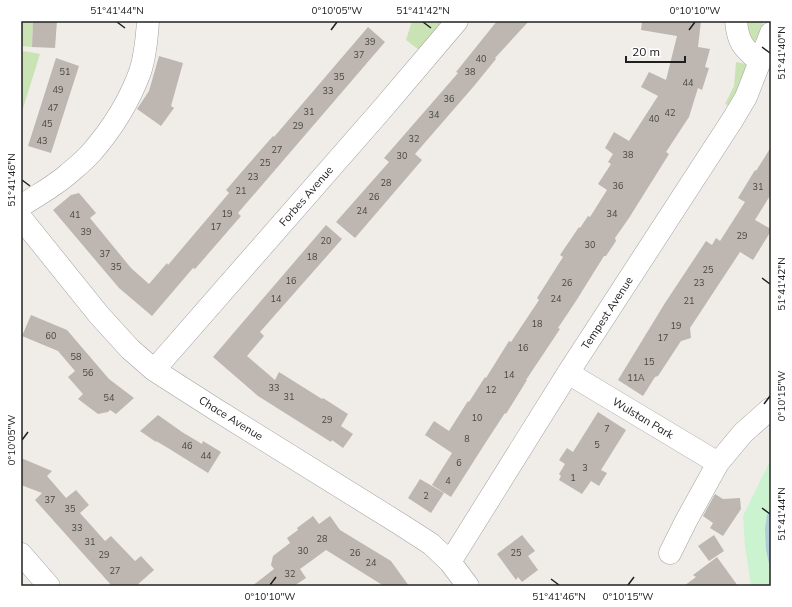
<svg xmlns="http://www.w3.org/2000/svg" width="792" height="607" font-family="Mulish,sans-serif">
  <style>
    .grass { fill: #cae3b5 }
    .park { fill: #cbf3d0 }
    .water { fill: #aecdd8 }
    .building { fill: #bdb6b1 }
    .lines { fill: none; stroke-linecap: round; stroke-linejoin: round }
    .street-casing { stroke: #a1a1a1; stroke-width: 23 }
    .street { stroke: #fff; stroke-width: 22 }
    .ticks { fill: none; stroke: #202020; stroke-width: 1.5 }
    .labels { text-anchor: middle; stroke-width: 3.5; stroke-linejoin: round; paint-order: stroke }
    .number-label { font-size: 9px; fill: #474644 }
    .street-label { font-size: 11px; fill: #202020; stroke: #fff }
    .neatline { fill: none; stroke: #202020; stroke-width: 1.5 }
    .ticks-label { font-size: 10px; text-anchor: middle; fill: #202020 }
  </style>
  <rect width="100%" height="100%" fill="#f0ede8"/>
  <path class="grass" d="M21,21H33L32,47L21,46Z
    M412,21H443L419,50L406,40Z
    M741,21H764L758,38L754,41H748Z
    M21,51L30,52L40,54L21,115Z
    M736,62L746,64C745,79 736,92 729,106L725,104L734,86Z"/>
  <path class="park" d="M771,463V586H751L745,546L743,516L768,465Z"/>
  <path class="water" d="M771,509V573L766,550L765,529L767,515Z"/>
  <path class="building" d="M33,21H57L55,48L32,47Z
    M497,21H529L495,58L496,59L474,86L415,154L422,160L355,238L336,222L389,162L384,158L458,73L456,72Z
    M642,21H701L698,47L710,49L705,67L709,68L702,90L698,88L689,117L666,152L669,154L629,218L615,238L616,241L606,256H604L576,301L558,328L560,329L526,380H527L506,414L505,413L486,442L451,497L432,485L452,453L425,435L434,421L449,431L468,401L469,402L485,377L486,378L509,341L511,342L539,300L537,298L563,257L560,255L579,227L580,228L588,216L590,217L607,190L598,184L611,164L608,162L613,154L605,148L614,132L629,141L658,96L641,87L649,72L666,80L677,36L641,30Z
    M368,27L385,42L238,213L241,216L195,269L193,268L152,316L119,288L53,210L71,195L79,193L96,213L90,218L131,268L149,284L167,263L168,265L229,193L226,190L273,136L274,137Z
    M159,56L183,63L171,106L174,108L161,126L137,109L149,91Z
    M56,58L79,66L51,153L28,146Z
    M771,147V194L755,220L771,229V231L753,260L740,252L690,328L691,338L681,341L658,376L655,377L643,396L618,380L665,303L706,241L712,245L716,238L720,241L745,202L738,198L755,170L756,171Z
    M326,225L342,239L260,332L264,336L247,356L275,380L279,372L322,399L323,398L348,414L341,426L353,434L343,448L332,440L331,442L258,396L213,357Z
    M31,315L67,330L109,379L134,398L116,414L110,410L108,412L98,414L78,399L83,394L68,377L75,371L58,351L22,336Z
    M598,412L626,430L601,470L607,473L599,486L591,481L582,494L559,480L561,476L559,474L565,464L559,460L567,448L573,452Z
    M158,415L182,432L202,444L203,441L221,452L208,473L168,448L156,441V442L140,431Z
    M21,458L52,471L47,476L66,498L76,490L89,505L80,513L105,541L111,536L135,561L141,556L154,570L136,586H112L35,500L42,493L21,485Z
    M420,479L444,493L431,513L408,498Z
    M715,494L723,499L740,498L741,509L723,536L710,528L713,523L703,516Z
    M313,516L319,524L330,516L340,530L391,561L409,586H384L326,550L300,569L306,578L294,586H252L274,569L271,565L273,556L290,543L287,538L298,530L297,528Z
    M522,535L535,551L528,556L538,570L522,582L518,577L516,580L497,554Z
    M714,535L724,551L709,561L698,546Z
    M717,557L738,586H684L696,577L693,575Z"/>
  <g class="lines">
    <defs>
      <path id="street" d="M736,21C738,44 744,48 760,62
        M21,206C36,196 53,187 67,175C75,168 84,161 91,153C112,129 129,102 140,72C145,57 147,36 148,21
        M21,218L99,315L130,349L154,370L215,409L400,524L431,544L450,562L468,586
        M154,370L384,107L457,21
        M568,373L718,463
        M670,553L686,521L718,463L743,433L770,409
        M21,554L49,586
        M450,562L568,373L733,119L746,97L771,33"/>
    </defs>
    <use href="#street" class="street-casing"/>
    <use href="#street" class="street"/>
  </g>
  <path class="ticks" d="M117,22L125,28M423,22L431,28M331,30L337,22M689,30L695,22M762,47L770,53M22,180L30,186M762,278L770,284M764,404L770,396M22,440L28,432M762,508L770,514M551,579L559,585M270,585L276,577M628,585L634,577"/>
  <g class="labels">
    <g class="number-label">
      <text x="370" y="45">39</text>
      <text x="359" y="58">37</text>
      <text x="481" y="62">40</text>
      <text x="65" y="75">51</text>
      <text x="470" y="75">38</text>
      <text x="339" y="80">35</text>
      <text x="688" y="86">44</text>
      <text x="58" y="93">49</text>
      <text x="328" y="94">33</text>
      <text x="449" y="102">36</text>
      <text x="53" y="111">47</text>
      <text x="309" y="115">31</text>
      <text x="670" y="116">42</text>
      <text x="434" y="118">34</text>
      <text x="654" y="122">40</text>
      <text x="47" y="127">45</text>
      <text x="298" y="129">29</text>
      <text x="414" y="142">32</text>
      <text x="42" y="144">43</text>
      <text x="277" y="153">27</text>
      <text x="628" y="158">38</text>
      <text x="402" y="159">30</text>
      <text x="265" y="166">25</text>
      <text x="253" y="180">23</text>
      <text x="386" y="186">28</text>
      <text x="618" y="189">36</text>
      <text x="758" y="190">31</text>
      <text x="241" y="194">21</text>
      <text x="374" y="200">26</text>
      <text x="362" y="214">24</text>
      <text x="227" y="217">19</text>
      <text x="612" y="217">34</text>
      <text x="75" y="218">41</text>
      <text x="216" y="230">17</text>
      <text x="86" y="235">39</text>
      <text x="742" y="239">29</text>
      <text x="326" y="244">20</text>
      <text x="590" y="248">30</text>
      <text x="105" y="257">37</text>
      <text x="312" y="260">18</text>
      <text x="116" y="270">35</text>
      <text x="708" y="273">25</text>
      <text x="291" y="284">16</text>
      <text x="567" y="286">26</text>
      <text x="699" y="286">23</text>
      <text x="276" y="302">14</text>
      <text x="556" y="302">24</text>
      <text x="689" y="304">21</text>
      <text x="537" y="327">18</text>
      <text x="676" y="329">19</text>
      <text x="51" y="339">60</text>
      <text x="663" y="341">17</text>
      <text x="523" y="351">16</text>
      <text x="76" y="360">58</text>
      <text x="649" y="365">15</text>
      <text x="88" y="376">56</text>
      <text x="509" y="378">14</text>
      <text x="636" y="381">11A</text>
      <text x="274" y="391">33</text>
      <text x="491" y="393">12</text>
      <text x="289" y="400">31</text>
      <text x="109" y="401">54</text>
      <text x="477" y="421">10</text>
      <text x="327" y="423">29</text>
      <text x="607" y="432">7</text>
      <text x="467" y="442">8</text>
      <text x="597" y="448">5</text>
      <text x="187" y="449">46</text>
      <text x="206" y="459">44</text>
      <text x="459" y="466">6</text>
      <text x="585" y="471">3</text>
      <text x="573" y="481">1</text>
      <text x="448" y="484">4</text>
      <text x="426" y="499">2</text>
      <text x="50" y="503">37</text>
      <text x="70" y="512">35</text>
      <text x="77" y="531">33</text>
      <text x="322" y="542">28</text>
      <text x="90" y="545">31</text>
      <text x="303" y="554">30</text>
      <text x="355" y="556">26</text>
      <text x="516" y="556">25</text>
      <text x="104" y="558">29</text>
      <text x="371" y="566">24</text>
      <text x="115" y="574">27</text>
      <text x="290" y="577">32</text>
    </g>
    <g class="street-label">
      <text transform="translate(306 196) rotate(-49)" y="4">Forbes Avenue</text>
      <text transform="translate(607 313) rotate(-57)" y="4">Tempest Avenue</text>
      <text transform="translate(231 418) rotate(32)" y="4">Chace Avenue</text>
      <text transform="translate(643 418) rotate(31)" y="4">Wulstan Park</text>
    </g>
  </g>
  <rect width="792" height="607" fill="none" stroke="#ffffff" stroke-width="44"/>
  <path d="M626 56v6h59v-6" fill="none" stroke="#202020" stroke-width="2"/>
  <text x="632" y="56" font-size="12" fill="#202020" stroke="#ffffff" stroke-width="3" paint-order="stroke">20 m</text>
  <rect x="22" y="22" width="748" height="563" class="neatline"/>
  <g class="ticks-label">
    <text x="117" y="14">51°41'44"N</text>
    <text x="337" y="14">0°10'05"W</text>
    <text x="423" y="14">51°41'42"N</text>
    <text x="695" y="14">0°10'10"W</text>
    <text transform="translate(781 53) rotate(-90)" y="4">51°41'40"N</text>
    <text transform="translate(11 180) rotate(-90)" y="4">51°41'46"N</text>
    <text transform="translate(781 284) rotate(-90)" y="4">51°41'42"N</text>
    <text transform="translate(781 396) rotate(-90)" y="4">0°10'15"W</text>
    <text transform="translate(11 440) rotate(-90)" y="4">0°10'05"W</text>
    <text transform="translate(781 514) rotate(-90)" y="4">51°41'44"N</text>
    <text x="270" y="600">0°10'10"W</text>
    <text x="559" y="600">51°41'46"N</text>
    <text x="628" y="600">0°10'15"W</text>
  </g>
</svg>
